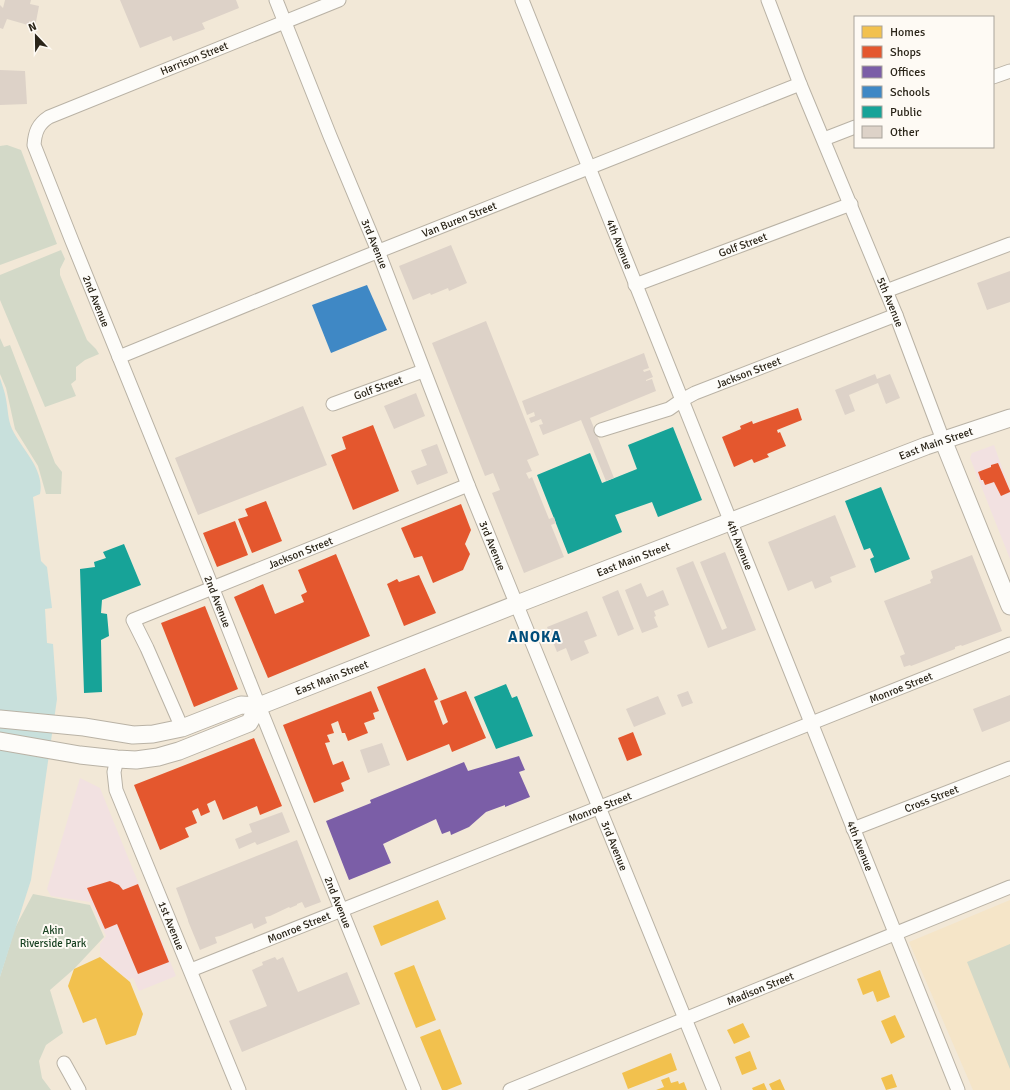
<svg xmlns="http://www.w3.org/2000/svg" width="1010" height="1090" font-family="Signika,sans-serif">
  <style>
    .commercial { fill: #f2e1e1 }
    .built { fill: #f5e5c8 }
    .green { fill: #d3d9c8 }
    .water { fill: #c8e0dc }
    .homes { fill: #f2c14e }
    .shops { fill: #e4572e }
    .offices { fill: #7b5ea7 }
    .schools { fill: #3f88c5 }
    .public { fill: #17a398 }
    .building { fill: #ddd2c8 }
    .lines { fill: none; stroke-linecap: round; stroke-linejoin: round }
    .minor-casing { stroke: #b9b2a5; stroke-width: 15 }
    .major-casing { stroke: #b9b2a5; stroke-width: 19 }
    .minor { stroke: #fdfcf9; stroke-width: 13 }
    .major { stroke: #fdfcf9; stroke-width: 17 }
    .labels { text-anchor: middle; stroke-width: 4; stroke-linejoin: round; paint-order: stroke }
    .street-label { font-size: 11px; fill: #2a2418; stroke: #fefaf4 }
    .park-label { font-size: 11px; fill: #194222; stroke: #fefaf4 }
    .district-label { font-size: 15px; font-weight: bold; letter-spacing: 1px; fill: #004d7a; stroke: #fefaf4 }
  </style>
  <rect width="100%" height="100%" fill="#f2e8d7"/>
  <path class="commercial" d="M994,445L1010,490V559L970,458L972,453Z
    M80,778L100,788L176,976L139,991L133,978L128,980L100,956V944L106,936L90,902L51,896L47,889Z"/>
  <path class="built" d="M1010,900V1090H973L909,942Z"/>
  <path class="green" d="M7,145L21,150L57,244L0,265V146Z
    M61,250L65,259L60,269V275L87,340L96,349L99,354L85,360L76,367V380L71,384L76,396L45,407L0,300V275Z
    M0,338L4,347L10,345L55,463L62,472L61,494H46L38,466L15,429L6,388L0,374Z
    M33,894L90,905L104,937L74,969L50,990L63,1033L46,1045L39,1061L42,1078L51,1090H0V977L15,928Z
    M1010,944V1069L967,962Z"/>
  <path class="water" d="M0,378C2,385 5,392 6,399C8,410 8,420 12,429C22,450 45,469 40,494L33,497L41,561L47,567L52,608L45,609L47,643L53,644L57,699L31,880L0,977Z"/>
  <path class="homes" d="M438,900L446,919L381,946L373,926Z
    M100,957L130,982L143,1014L136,1035L106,1045L96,1018L83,1023L68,986L74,969Z
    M414,965L436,1020L416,1028L394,973Z
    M880,970L890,997L877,1002L873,991L863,995L857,979Z
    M895,1015L905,1037L891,1044L881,1021Z
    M743,1023L750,1037L734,1044L727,1030Z
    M440,1029L462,1084L447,1090H442L420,1037Z
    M750,1051L757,1069L742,1075L735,1057Z
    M671,1053L677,1070L628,1089L622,1073Z
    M892,1074L897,1087L886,1090L881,1078Z
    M669,1077L671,1083L678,1081L679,1084L684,1082L687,1090H656L664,1087L661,1080Z
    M780,1079L785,1090H772L769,1084Z
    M764,1083L767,1090H753L752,1088Z"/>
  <path class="shops" d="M798,408L802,420L777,430L778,433L780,432L786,446L767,454L769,457L754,463L752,459L734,467L722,437L741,429L740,426L752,421L753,424Z
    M373,425L399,491L353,510L331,455L346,449L342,437Z
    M998,463L1010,491V492L1001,496L994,482L985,485L983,480H981L978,472L991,467V465Z
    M266,501L282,541L252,553L238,519L248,516L245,509Z
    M461,504L471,530L465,544L470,554L463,570L433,583L422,556L414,558L401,528Z
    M235,521L248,555L217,567L203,533Z
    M336,554L370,636L268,678L234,597L263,584L275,614L304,602L301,595L307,592L298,570Z
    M419,575L436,613L404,626L387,584L397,579L399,582Z
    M205,606L238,689L194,707L161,623Z
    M425,668L438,699L434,701L443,725L448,722L440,701L466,691L486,738L452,752L449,744L407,761L377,687Z
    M371,691L379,711L373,713L375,719L364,723L368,733L348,741L345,733H342L338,721L331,724L334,733L327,735L330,742L325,743L333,765L343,761L350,779L341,783L344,791L314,803L283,725Z
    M633,732L642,755L627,761L618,738Z
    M254,738L282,806L260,815L257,806L223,820L215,800L207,804L210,812L201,816L198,808L192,811L197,823L185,828L189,837L160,850L134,785Z
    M110,881L119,885L123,890L138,884L169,962L138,974L117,924L105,929L87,888Z"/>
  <path class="offices" d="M519,756L525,770L519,772L530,797L505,807V805L486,812L469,827L451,835L450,831L442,834L436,819L383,844L391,863L349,880L326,821L371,803L370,800L464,762L468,771Z"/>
  <path class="schools" d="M367,285L387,330L331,353L312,305Z"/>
  <path class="public" d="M673,427L702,500L658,517L652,502L615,515L622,532L568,554L537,475L590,453L602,483L637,469L628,445Z
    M881,487L910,559L875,573L870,559L874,557L870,548L864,550L845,501Z
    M124,544L141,585L102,600L101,613L107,614L109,636L101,640L102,692L84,693L80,569L95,567L94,562L106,558L103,552Z
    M506,684L512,698L517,696L533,736L496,749L474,697Z"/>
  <path class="building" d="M5,0H31L30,4L39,6L35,27L7,19L3,29L0,28V5L3,8Z
    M120,0H236L239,8L202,23L205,29L173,41L171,36L140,48Z
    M0,70L25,71L27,104L0,105Z
    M451,245L467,283L449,291L448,288L431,295L430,293L413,300L399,266Z
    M1010,271V302L987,310L977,283Z
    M486,321L539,455L527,460L532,471L526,473L529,479L532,477L549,519L554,517L556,523L551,525L564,557L524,573L492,493L500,490L493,473L485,476L432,343Z
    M644,353L649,368L643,370L644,372L650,370L653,377L646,380V381L652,379L656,391L590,418L614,478L606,481L581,420L543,435L539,425L543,424L541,419L531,423L529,418L535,416L534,412L527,415L522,401Z
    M875,374L877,379L890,374L900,398L886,404L878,383L849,395L855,411L845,415L835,390Z
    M416,393L425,416L394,429L384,406Z
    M303,406L327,465L198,515L175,458Z
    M437,444L448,473L417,485L411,471L427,465L421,450Z
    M835,515L856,567L830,577L832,582L815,589L812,581L788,591L768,542Z
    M725,552L756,630L708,648L676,568L693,561L722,630L727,628L700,562Z
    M972,555L1002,631L962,646L961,645L955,647V649L911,666L910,665L904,667L900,656L905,654L884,601L931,583L930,580L933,578L931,571Z
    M641,583L647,597L663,590L669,605L654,611L656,616L654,617L658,627L642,633L625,590Z
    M618,590L634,629L618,636L602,597Z
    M587,611L597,636L584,641L589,653L571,661L566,648L557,652L547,627Z
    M688,691L693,703L682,707L677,695Z
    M1010,695V721L982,732L973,709Z
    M658,696L666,714L634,727L626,709Z
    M382,743L390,765L368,773L360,750Z
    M282,812L290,832L257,845L255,842L239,849L235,839L252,832L249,824Z
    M297,840L321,902L305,908L302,902L297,904V905L290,908L289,907L270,916L265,917L267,923L254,929L252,923L220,936L215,937L217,943L200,950L188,921V920L176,888Z
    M275,957L277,960L283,957L298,992L347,972L360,1004L242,1052L229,1021L267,1006L252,970L263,965L262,962Z"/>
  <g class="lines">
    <defs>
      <g id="minor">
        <path id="s1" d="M276,0L330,136L378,251L468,485L714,1090"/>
        <path id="s2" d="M339,0L49,117C38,124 35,132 34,145L72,241L205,569L259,706L414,1090"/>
        <path id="s3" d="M522,0L958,1090"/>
        <path id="s4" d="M768,0L800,84L896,315L943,440"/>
        <path d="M993,77L1010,71"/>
        <path d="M824,139L855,127"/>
        <path id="s5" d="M635,285L851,204"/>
        <path d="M886,291L1010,244"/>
        <path id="s6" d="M119,357L364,257L800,84"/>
        <path id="s7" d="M333,404L423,371"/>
        <path id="s8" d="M601,430L669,409L682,400L695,393L896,315"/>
        <path id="s9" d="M182,728L147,648L133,620L468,485"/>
        <path id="s10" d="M117,759L114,772L116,790L239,1090"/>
        <path id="s11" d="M853,829L1010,768"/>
        <path id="s12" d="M191,970L1010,644"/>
        <path d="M64,1063L79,1090"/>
        <path id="s13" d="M510,1090L1010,887"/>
      </g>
      <g id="major">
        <path d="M943,440L1010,606"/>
        <path id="s14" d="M0,719L84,727L133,735L153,734L182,728L241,705L259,706L517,604L926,446L1010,418"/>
        <path d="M0,741L80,755L117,759L136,760L158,757L179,751L249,723L259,706"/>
      </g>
    </defs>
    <use href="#minor" class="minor-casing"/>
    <use href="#major" class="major-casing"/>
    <use href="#minor" class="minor"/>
    <use href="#major" class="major"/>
  </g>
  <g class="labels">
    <g class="street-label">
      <text transform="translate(194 58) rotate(-22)" y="4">Harrison Street</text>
      <text dy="4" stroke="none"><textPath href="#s6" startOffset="367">Van Buren Street</textPath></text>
      <text dy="4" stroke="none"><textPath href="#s1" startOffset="263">3rd Avenue</textPath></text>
      <text dy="4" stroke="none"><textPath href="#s3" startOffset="263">4th Avenue</textPath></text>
      <text dy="4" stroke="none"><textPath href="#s5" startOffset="115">Golf Street</textPath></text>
      <text dy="4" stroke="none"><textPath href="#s2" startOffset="514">2nd Avenue</textPath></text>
      <text dy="4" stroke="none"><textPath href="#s4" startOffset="326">5th Avenue</textPath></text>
      <text dy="4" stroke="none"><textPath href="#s8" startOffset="159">Jackson Street</textPath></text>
      <text dy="4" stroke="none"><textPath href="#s7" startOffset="48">Golf Street</textPath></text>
      <text dy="4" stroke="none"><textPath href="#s14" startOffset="991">East Main Street</textPath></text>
      <text dy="4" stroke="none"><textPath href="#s3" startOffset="587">4th Avenue</textPath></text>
      <text dy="4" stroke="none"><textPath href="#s1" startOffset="587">3rd Avenue</textPath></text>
      <text dy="4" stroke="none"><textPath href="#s9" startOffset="299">Jackson Street</textPath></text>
      <text dy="4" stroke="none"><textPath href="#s14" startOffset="667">East Main Street</textPath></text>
      <text dy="4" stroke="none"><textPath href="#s2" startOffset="838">2nd Avenue</textPath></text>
      <text dy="4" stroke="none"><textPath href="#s14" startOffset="343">East Main Street</textPath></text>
      <text dy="4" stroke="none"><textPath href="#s12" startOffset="764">Monroe Street</textPath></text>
      <text dy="4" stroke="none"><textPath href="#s11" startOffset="84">Cross Street</textPath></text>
      <text dy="4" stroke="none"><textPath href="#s12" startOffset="440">Monroe Street</textPath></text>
      <text dy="4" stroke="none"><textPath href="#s1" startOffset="911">3rd Avenue</textPath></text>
      <text dy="4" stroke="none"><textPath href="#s3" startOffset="911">4th Avenue</textPath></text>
      <text dy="4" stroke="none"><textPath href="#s2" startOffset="1162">2nd Avenue</textPath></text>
      <text dy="4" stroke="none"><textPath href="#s10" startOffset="178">1st Avenue</textPath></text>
      <text dy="4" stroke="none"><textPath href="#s12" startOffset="116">Monroe Street</textPath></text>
      <text dy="4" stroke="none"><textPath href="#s13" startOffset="270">Madison Street</textPath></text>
    </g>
    <g class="park-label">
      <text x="53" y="934">Akin<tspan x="53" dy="13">Riverside Park</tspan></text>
    </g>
    <g class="district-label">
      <text x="535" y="642">ANOKA</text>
    </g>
  </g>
  <rect x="854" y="16" width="140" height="132" fill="#fefaf4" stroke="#a9a49c"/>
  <rect x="862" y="26" width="20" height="12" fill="#f2c14e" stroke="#a9a49c"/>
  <text x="890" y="36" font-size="12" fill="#2a2418">Homes</text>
  <rect x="862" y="46" width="20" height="12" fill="#e4572e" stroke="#a9a49c"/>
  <text x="890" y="56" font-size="12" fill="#2a2418">Shops</text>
  <rect x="862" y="66" width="20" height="12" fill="#7b5ea7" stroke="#a9a49c"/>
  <text x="890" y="76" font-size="12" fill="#2a2418">Offices</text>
  <rect x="862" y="86" width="20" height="12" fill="#3f88c5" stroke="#a9a49c"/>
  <text x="890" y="96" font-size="12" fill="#2a2418">Schools</text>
  <rect x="862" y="106" width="20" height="12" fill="#17a398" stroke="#a9a49c"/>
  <text x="890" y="116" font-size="12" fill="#2a2418">Public</text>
  <rect x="862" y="126" width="20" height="12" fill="#ddd2c8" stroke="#a9a49c"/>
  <text x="890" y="136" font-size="12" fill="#2a2418">Other</text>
  <g transform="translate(36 36) rotate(338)" stroke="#fefaf4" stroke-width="3" paint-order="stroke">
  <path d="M0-3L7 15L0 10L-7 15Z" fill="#2a2418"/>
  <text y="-6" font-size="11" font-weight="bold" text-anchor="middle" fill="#2a2418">N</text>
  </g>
</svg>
